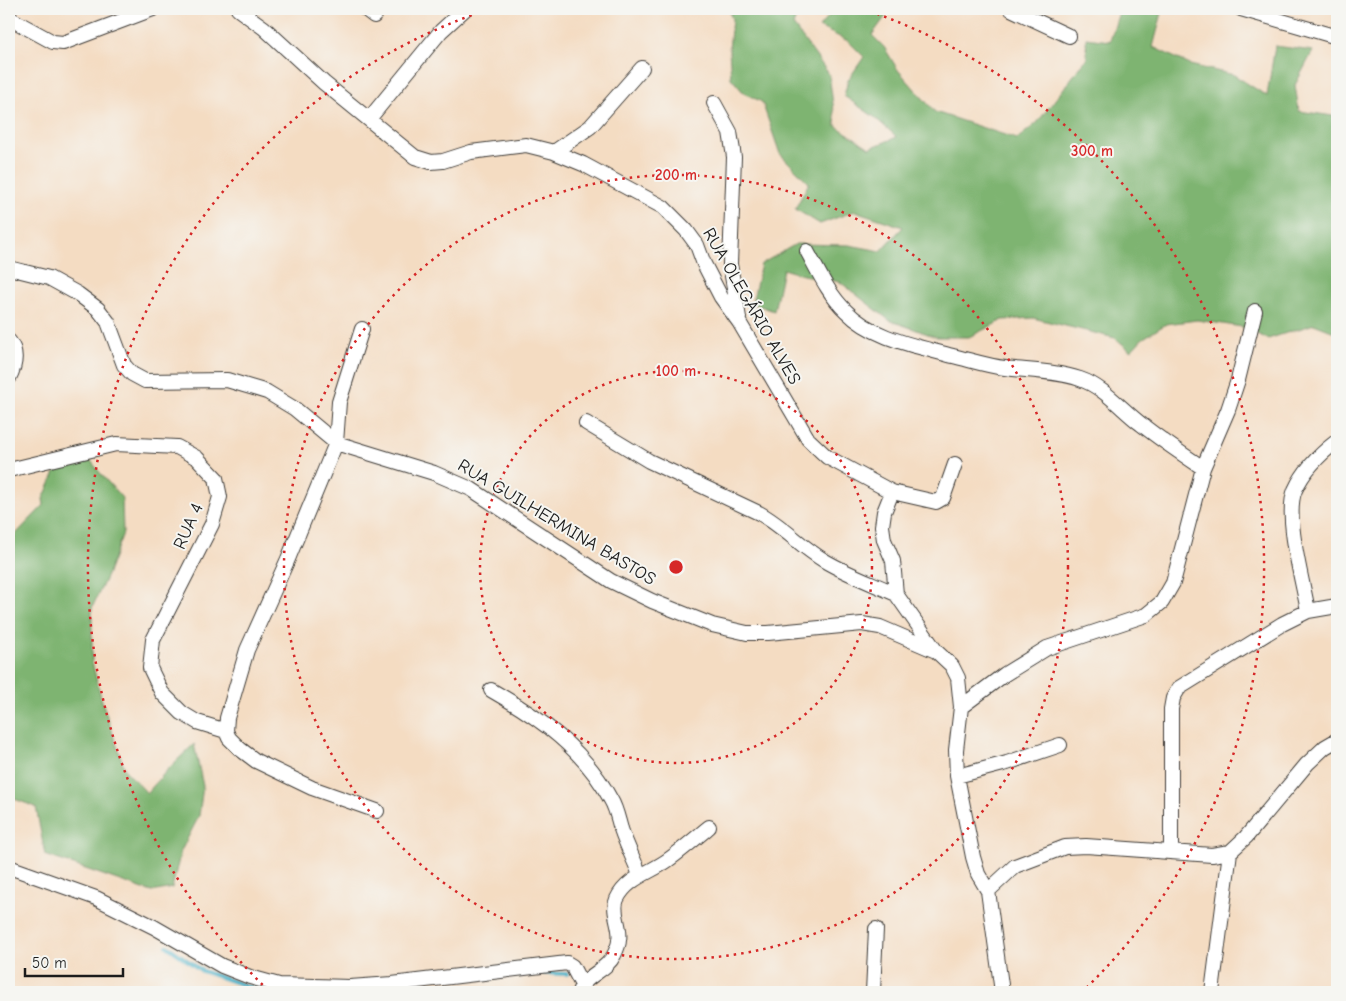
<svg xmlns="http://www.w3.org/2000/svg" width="1346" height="1001" font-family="'Comic Neue',sans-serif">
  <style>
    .forest { fill: #7eb471; stroke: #4d6846 }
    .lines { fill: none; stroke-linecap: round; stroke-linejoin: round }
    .stream { stroke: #47afc6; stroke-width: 4 }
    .minor-casing { stroke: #3c3935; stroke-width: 16 }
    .minor { stroke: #fff; stroke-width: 14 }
    .ring { fill: none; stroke: #d62828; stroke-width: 2.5; stroke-dasharray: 2.5 5 }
    .labels { text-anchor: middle; stroke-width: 4; stroke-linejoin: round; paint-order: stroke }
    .street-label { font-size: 18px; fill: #1c1c1c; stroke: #f6f6f2 }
    .centre { fill: #d62828; stroke: #f6f6f2; stroke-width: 2.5 }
    .ring-label { font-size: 15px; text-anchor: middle; font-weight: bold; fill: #d62828; stroke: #f6f6f2; stroke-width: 4; stroke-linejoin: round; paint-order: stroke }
  </style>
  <rect width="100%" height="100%" fill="#f6f6f2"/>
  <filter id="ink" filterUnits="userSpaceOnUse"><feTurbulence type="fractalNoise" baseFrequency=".02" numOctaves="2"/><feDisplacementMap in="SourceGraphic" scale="10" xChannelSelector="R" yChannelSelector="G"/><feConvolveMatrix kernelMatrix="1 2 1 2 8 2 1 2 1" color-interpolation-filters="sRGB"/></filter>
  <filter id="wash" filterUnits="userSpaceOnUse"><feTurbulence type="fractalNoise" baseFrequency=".0096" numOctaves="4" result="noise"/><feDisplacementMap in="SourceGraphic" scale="20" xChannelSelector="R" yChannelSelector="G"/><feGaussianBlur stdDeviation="1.12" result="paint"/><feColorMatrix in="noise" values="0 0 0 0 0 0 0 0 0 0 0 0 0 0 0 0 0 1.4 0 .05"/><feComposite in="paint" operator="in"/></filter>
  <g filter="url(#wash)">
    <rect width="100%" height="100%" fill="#f4dcc2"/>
    <path class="forest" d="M728,9H800L793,25L829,74L836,126L870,148L897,137L873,116L844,96L848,80L864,57L848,41L819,27L835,9H891L872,35L884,47L898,70L935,112L1017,139L1037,123L1087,58L1086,38L1110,41L1120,9H1163L1153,47L1190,65L1234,75L1267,96L1275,46L1313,51L1295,85L1299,111L1333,116L1337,115V333L1314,324L1268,339L1242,327L1197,320L1166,324L1142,339L1131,351L1115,338L1033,318L1003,320L969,337H936L889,320L840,282L803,275L783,269L774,311L752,303L761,264L796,244L849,245L881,251L903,227L855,211L820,224L795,209L809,183L780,154L762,102L744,93L731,78L729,50L732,19Z
      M88,457L101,474L122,498L123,533L108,573L92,608V662L102,701L125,770L147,793L169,768L194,744L203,786L199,816L181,851L172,888L152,892L45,855L36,807L9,797V539L13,537L44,505L43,499L57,468Z"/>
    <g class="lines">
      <path class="stream" d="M167,946L202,971L259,990L279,992
        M539,973L567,974
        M388,992L418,988"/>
    </g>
  </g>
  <g filter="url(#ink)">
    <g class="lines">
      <defs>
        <path id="minor" d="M238,9L264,28L324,83L415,157L431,162L443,161L471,152L526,145L554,152L583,164L663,207L686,230L697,245L704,264L721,297L739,322L808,439L827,457L892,492L884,512L882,526L884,540L893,561L896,594L936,651
          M365,9L374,16
          M1011,9L1069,36
          M1241,9L1337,37
          M9,18L53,42L63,43L153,9
          M714,103L730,132L734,157L730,264L739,318
          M369,119L441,31L465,9
          M554,152L590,127L642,68
          M807,251C818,271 829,295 846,311C873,339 917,346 953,356C970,360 988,366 1005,368C1030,371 1056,371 1080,379C1104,387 1121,409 1141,424C1161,440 1182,454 1203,468L1173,583L1162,602L1146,615L1047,648L1005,674L961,707
          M9,268L49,278L78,294L98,309L108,322L124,365L132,374L145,381L227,380L267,392L295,409L336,443L434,473L471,489L611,581L652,601L712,625L747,633H768L862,624L880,627L936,651L952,666L958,678L961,707L956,750L957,776L973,857L978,874L988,891L1002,992
          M362,329L339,402L336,443L288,559L247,650L227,718L226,731L229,738L240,749L256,761L312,788L377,811
          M9,341C18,352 15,366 9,378
          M586,423L649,461L759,513C783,526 801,547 825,561C847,574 872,583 896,594
          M1203,468L1228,410L1238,380L1255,311
          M9,470L116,444L177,447L197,458L216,478L220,497L212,524L153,640L150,668L162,693L182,713L197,722L226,731
          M892,492L936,502L943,498L955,464
          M1308,611C1303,582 1284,516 1295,490C1304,470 1320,454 1337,441
          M491,690C540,718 584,749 611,800C616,808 618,819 621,829C626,844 634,860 640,875
          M957,776L1007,763L1060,745
          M1171,852V709L1173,698L1179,688L1282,624L1308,611L1337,606
          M9,867L96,898L154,927L222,966L250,977L279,985L350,987L392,984L567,963L572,966L581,983
          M988,891L1015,866L1065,847L1086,846L1212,855L1230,852L1246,837L1307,764L1325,747L1337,740
          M579,992C584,975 606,972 614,955C616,951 619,945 619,940C622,927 611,912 617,899C627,878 650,873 668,860C682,850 696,838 709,827
          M873,992L876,929
          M1212,992L1230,852"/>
      </defs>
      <use href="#minor" class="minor-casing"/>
      <use href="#minor" class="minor"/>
    </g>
  </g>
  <g class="ring">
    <circle cx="676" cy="567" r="196"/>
    <circle cx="676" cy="567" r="392"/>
    <path d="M268 990A588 588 0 0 1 489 9M863 9A588 588 0 0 1 1084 990"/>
  </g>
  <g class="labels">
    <g class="street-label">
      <text transform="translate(752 306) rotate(60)" y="6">RUA OLEGÁRIO ALVES</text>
      <text transform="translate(557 522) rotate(31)" y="6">RUA GUILHERMINA BASTOS</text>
      <text transform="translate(188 526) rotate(-66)" y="6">RUA 4</text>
    </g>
  </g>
  <circle cx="676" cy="567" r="8" class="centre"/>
  <g class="ring-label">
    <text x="1092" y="156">300 m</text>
    <text x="676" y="180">200 m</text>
    <text x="676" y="376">100 m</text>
  </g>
  <rect width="1346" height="1001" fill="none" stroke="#f6f6f2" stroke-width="30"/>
  <path d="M25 968v8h98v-8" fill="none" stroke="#1c1c1c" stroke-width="2.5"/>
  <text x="32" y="968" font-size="15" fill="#1c1c1c" stroke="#f6f6f2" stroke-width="4" paint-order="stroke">50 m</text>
</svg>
